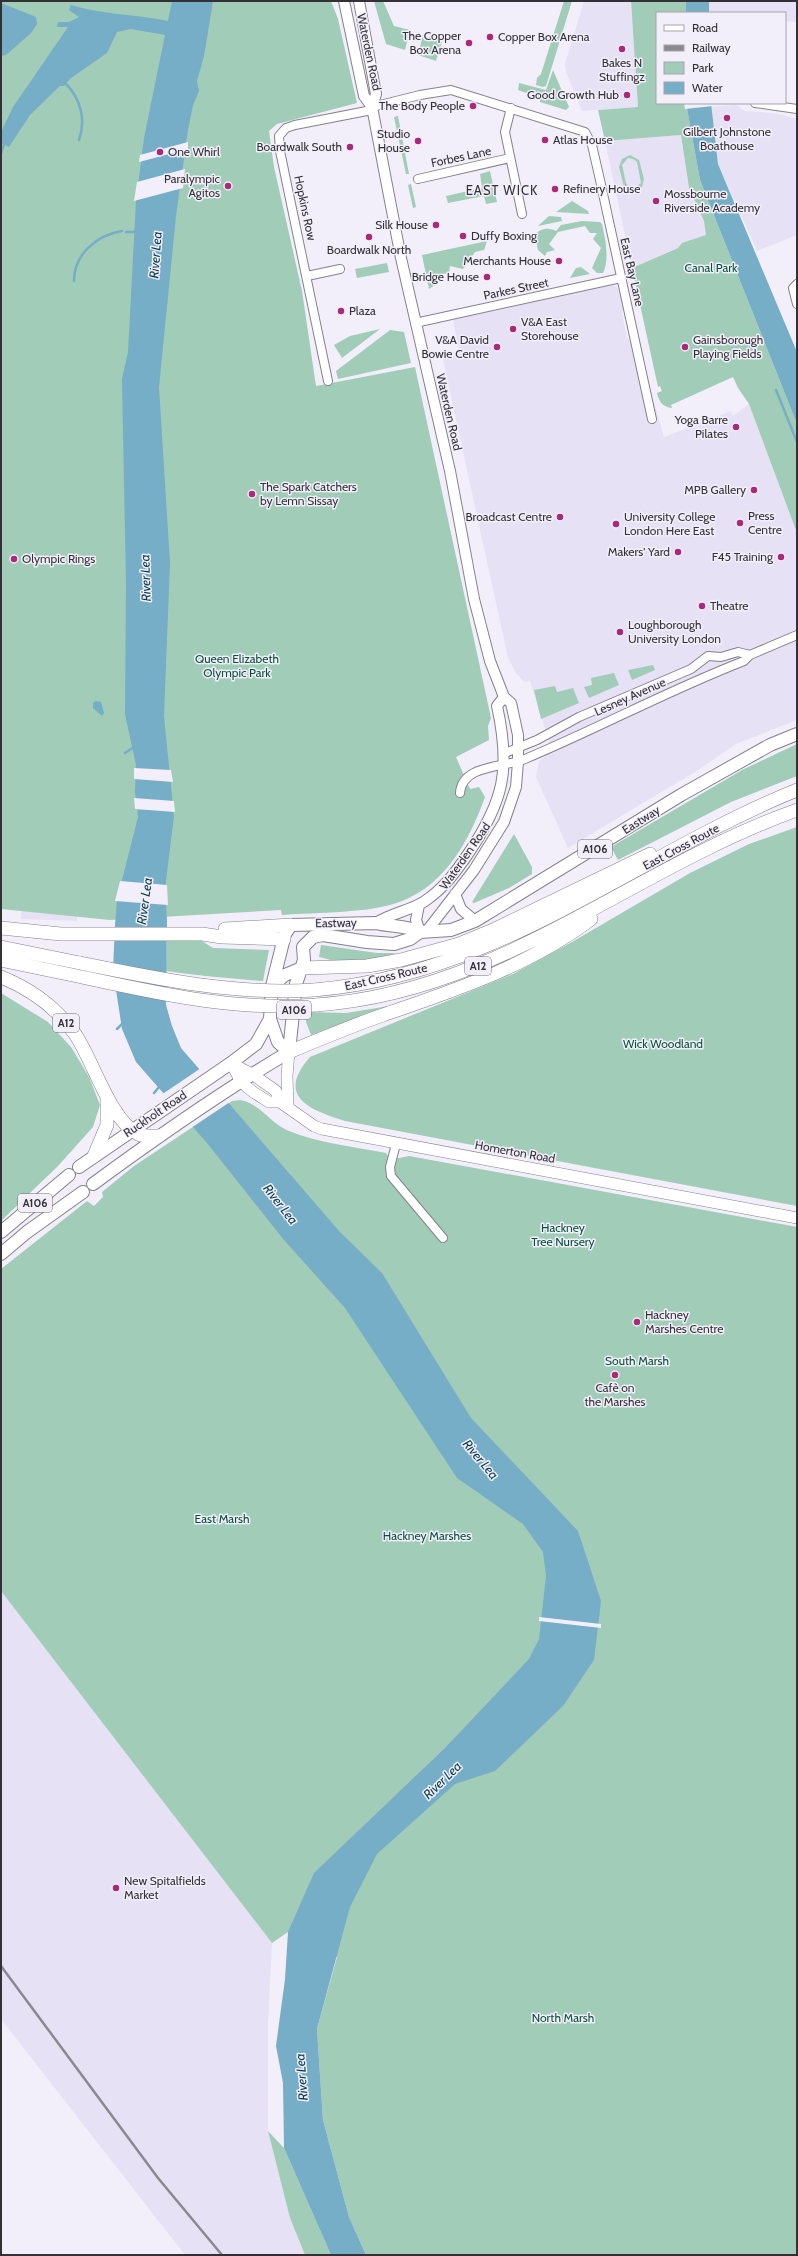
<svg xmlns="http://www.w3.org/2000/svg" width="798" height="2256" font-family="Cabin,sans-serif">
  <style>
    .built { fill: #e6e1f4 }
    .green { fill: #a1ccb7; fill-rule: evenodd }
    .water { fill: #75aec6 }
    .pier { fill: #f2effb }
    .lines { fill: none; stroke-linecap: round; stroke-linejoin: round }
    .stream { stroke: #75aec6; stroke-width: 2.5 }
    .minor-casing { stroke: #84818c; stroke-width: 10 }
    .tertiary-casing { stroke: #84818c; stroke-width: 12 }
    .secondary-casing { stroke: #84818c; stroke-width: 12 }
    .primary-casing { stroke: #84818c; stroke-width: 14 }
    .trunk-casing { stroke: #84818c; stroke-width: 14 }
    .minor { stroke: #fff; stroke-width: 8 }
    .tertiary { stroke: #fff; stroke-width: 10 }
    .secondary { stroke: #fff; stroke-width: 11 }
    .primary { stroke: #fff; stroke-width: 12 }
    .trunk { stroke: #fff; stroke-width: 13 }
    .rail { stroke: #8a8890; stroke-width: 2.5 }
    .trunk-bridge-casing { stroke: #84818c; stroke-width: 14; stroke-linecap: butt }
    .trunk-bridge { stroke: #fff; stroke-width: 13 }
    .poi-dot { fill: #ab2a78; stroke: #f2effb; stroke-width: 1.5 }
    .labels { text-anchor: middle; stroke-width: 3; stroke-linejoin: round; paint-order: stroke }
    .shield { fill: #f2effb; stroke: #6c6a71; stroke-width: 1 }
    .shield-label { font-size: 11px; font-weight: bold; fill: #333136 }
    .poi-label { font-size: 12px; fill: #333136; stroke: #f2effb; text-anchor: start }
    .street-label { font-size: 12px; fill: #333136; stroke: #f2effb }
    .park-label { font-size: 12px; fill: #085139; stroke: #f2effb }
    .neighbourhood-label { font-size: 13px; letter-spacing: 1px; fill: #333136; stroke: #f2effb }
    .water-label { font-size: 13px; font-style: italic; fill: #093c4e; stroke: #f2effb }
  </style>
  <rect width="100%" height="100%" fill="#f2effb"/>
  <path class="built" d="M584,1H631L638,107L582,111L566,72L565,64Z
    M709,1H797V22L785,21V13H709Z
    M736,105L745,111L774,113L797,119V235L757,251L718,164L711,107Z
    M681,135L689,188L704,221L706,235L632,268L605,141Z
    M611,284L621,290L624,308L622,313L627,338L631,342L650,389L664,437L731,411L733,416L749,404L797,533V720L736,744L695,772L568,848L536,777L539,761L552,751L530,681L524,682L516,673L508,658L442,355L459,351L453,319Z
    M21,895L78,907L77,921L21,919Z
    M1,1591L272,1943L268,2023V2131L290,2218L305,2255H185L1,2019Z"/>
  <path class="green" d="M1,1H331L338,19L357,103L277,124L269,131L274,167L302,291L316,386L415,367L491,718L488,726L489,740L456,757L470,789L479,787L485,797C470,839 446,884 402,901C370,914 317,912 282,915L281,910L110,920L1,909Z
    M374,1H383L394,26L410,30L405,50L386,44Z
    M564,1H572L546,86L543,87L536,85L537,78L541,74Z
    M631,1H686V13H657V103H686L700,180L797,424V533L749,404L738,388L733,377L671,405L672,408C662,407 659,401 657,393L662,391L660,386L658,387L632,268L678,248L682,243L706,235L704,221L689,188L681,135L605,141L598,110L638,107Z
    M423,35L442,42L436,61L418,55Z
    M553,70L569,107L566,110L540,102V98L518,90L519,83L546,90Z
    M398,116L409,174H406L394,117Z
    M630,155L639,160L644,179L642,187C637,193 630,193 624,187L619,167L622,159ZM628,158L633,159L637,162L641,183L635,188H629L626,183L622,165Z
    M490,171L497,202L486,204L484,196L448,203L446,196L482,188L480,174Z
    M411,184L416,207L413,208L408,185Z
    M572,201L588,211L589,214L556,212Z
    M549,216L561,217L562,221L538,226Z
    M582,221L600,222L602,224C605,238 610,259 603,273H597L592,268L601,248L593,239L597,233H590L585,226L558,232L549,244L555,250L547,252L545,256L538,250L535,235C540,228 549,227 556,231L561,225Z
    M487,241L484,250L475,252L463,269L450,266L449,273L441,274L439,282L429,289L422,255Z
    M387,263L389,272L357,278L355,269Z
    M581,267L590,274L570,278L576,268Z
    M380,329L342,358L334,345L350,336Z
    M390,330L404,332L411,363L338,379L336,371Z
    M653,665L655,670L632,680L628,670Z
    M614,673L619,685L589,698L584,687L592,685L591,678Z
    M555,686L557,692L573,688L579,703L541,719L534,690Z
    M797,744V776L731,802L618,860L611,847L742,770Z
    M797,827V1206L345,1121C310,1110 275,1097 310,1057L513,974L572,942L690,873L749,844Z
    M514,834L532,867V874L509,888L474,903L472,902Z
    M167,941H202L213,948L269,950L263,981C230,978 198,976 166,971Z
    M321,945L377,953H396L374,960L331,963V960L319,957Z
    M1,993L48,1022L71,1047L89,1077L100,1105L93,1127L58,1166L1,1221Z
    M389,1006L311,1035L306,1022L307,1012L346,1013Z
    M240,1100C260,1103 271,1124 289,1131C319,1143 355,1147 386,1153L388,1156L399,1158L409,1156L797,1227V2255H366L349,2217L323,2120L317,2029L337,1957L288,1932L272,1943L1,1591V1269L87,1201L94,1206L103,1197L102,1192L134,1166L232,1101Z
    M268,2131L284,2148L331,2255H305L290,2218Z"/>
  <path class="water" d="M172,1H213L204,56L197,81L199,91L193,105L188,130L176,216L159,387L170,563L164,716L174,816L165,889L167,920L166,1005L172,1026L181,1048L339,1231L382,1273L471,1418L578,1531L601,1601L594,1660L563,1706L495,1771L455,1784L377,1854L350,1907L317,2029L323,2120L349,2217L366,2255H331L284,2148L283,2083L276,2046L285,1979L288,1932L314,1873L445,1748L529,1659L539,1639L546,1576L543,1552L523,1524L457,1478L345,1308L284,1240L207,1143L136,1062L122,1029L113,970L115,925L117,900L138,817L135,791L136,765L125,714L126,585L122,379L128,352L136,201L144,138L165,35L131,29L117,32L107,53L71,78L64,86H60L30,115L9,147L1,143V132L13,107L68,27H57L58,22H69L79,17L69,10L71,5C103,15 136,14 168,21Z
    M686,1H709V13H686Z
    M1,3L36,17L37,24L31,33L6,55L1,56Z
    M686,103H711L718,164L797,352V424L700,180Z
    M96,701L101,702L104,713L102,716L93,708V703Z"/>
  <path class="pier" d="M684,103H713V106L685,109Z
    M188,142V149L139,162L140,155Z
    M185,169L183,188L134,201L137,182Z
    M134,768L171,770L173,782L134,779Z
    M134,798L174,801L175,812L135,809Z
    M120,881L167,885L168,905L115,901Z
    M201,1068L230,1102L191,1128L161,1095Z
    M539,1617L601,1624V1628L539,1621Z"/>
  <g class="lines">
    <path class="stream" d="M66,84C81,99 86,120 79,140
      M1,153L5,142
      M126,232H137
      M74,281C74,254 97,235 122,231
      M776,390L797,442
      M125,753L134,747
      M117,1029L122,1024
      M154,1093L159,1087"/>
    <defs>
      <path id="minor" d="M755,103L797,109
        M372,107L420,95L451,90L585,132L592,145L600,180L652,419
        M511,108L505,132L522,214
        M418,179L510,158
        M307,276L340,269
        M797,284L793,288L797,304
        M415,323L621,278
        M328,381L280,151L279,136L286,128L295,125L372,110
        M505,753L537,740L579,717L691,669L708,656L721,657L738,652L750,655
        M460,793C462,764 504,768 525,759C599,728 669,690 744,661L750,655L797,635
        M396,1144L390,1167L391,1176L443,1238"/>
      <path id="tertiary" d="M344,1L364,96L372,107L401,258L450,471L474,599L490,661L504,697L511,703L518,735V762L516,787L504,822L474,870L426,932
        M359,1L376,94L372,107
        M455,894L461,909L475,921
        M419,905L416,920L420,932
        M376,923C391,913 410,911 425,901C444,888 455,873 468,854C504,801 511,769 497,706L504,697"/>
      <path id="secondary" d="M231,1063L241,1082L253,1092L269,1102H280L314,1126L322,1129L797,1218
        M231,1063L252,1074L276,1091L280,1102
        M288,1107L287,1076L289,1052"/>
      <path id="primary" d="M272,986L285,975L302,968
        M270,1019L278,1042L289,1052
        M289,1052L296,984L304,960L303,947L313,937L323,935L367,942L394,944L410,939L420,932L451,930L475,921L681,795L770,745L797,734
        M79,1167L231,1063L256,1044L270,1019L272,986L285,934L291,925L376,923C391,927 406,925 420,932
        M93,1184C157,1137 221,1092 289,1052
        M1,1232L69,1175
        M1,1254L27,1232L83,1192"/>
      <path id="trunk" d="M1,928L61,934H202L222,937L284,939
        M225,929L291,925
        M1,947L80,963
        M1,960L82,977
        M302,968L367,966L401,960L459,944L493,930L650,854
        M1,977C31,989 56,1007 75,1034C93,1060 110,1120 138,1134C145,1137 151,1136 159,1136
        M314,990C499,975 632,857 797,790
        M316,1005C501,992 629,870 797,810
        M289,1052C320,1039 351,1026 383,1015C455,990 529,966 591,919
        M94,1156L107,1125V1099"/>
    </defs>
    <use href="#minor" class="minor-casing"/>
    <use href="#tertiary" class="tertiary-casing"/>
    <use href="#secondary" class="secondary-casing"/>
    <use href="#primary" class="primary-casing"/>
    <use href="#trunk" class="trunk-casing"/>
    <use href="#minor" class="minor"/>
    <use href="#tertiary" class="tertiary"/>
    <use href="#secondary" class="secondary"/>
    <use href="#primary" class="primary"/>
    <use href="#trunk" class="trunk"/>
    <path class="rail" d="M1,1966L158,2178L222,2255"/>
    <defs>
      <path id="trunk-bridge" d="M80,963C158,979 234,995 314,990
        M82,977C160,994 236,1011 316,1005"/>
    </defs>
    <use href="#trunk-bridge" class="trunk-bridge-casing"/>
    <use href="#trunk-bridge" class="trunk-bridge"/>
  </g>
  <g class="poi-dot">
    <circle cx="490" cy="37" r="4"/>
    <circle cx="469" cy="43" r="4"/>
    <circle cx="622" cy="49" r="4"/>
    <circle cx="627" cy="95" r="4"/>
    <circle cx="473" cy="106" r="4"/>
    <circle cx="727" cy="118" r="4"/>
    <circle cx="545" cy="140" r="4"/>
    <circle cx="418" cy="141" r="4"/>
    <circle cx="350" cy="147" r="4"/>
    <circle cx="160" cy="152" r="4"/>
    <circle cx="228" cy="186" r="4"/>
    <circle cx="555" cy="189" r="4"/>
    <circle cx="656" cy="201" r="4"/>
    <circle cx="436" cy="225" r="4"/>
    <circle cx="463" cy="236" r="4"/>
    <circle cx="369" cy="237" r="4"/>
    <circle cx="559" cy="261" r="4"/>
    <circle cx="487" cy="277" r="4"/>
    <circle cx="341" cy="311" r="4"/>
    <circle cx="513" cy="329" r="4"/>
    <circle cx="497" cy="347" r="4"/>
    <circle cx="685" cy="347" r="4"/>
    <circle cx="736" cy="427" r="4"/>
    <circle cx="754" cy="490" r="4"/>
    <circle cx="252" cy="494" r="4"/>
    <circle cx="560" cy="517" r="4"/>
    <circle cx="740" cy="523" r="4"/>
    <circle cx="616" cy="524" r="4"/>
    <circle cx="678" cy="552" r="4"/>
    <circle cx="781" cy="557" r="4"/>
    <circle cx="14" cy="559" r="4"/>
    <circle cx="702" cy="606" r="4"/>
    <circle cx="620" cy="632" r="4"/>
    <circle cx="637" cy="1322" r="4"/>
    <circle cx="615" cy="1375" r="4"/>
    <circle cx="116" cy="1888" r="4"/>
  </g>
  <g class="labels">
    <g class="shield">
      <rect x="578" y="840" width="34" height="18" rx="3"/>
      <rect x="465" y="957" width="26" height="18" rx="3"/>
      <rect x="277" y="1001" width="34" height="18" rx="3"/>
      <rect x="53" y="1014" width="26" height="18" rx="3"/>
      <rect x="18" y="1194" width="34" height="18" rx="3"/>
    </g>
    <g class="shield-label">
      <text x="595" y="853">A106</text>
      <text x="478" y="970">A12</text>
      <text x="294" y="1014">A106</text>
      <text x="66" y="1027">A12</text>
      <text x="35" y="1207">A106</text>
    </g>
    <g class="poi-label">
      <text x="461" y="40" text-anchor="end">The Copper<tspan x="461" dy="14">Box Arena</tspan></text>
      <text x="498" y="41">Copper Box Arena</text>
      <text x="622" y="67" text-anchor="middle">Bakes N<tspan x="622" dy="14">Stuffingz</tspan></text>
      <text x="619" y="99" text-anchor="end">Good Growth Hub</text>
      <text x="465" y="110" text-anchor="end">The Body People</text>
      <text x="727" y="136" text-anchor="middle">Gilbert Johnstone<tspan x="727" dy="14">Boathouse</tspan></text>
      <text x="410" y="138" text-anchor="end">Studio<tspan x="410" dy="14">House</tspan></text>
      <text x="553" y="144">Atlas House</text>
      <text x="342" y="151" text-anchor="end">Boardwalk South</text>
      <text x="168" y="156">One Whirl</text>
      <text x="220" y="183" text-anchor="end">Paralympic<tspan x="220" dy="14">Agitos</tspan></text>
      <text x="563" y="193">Refinery House</text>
      <text x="664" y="198">Mossbourne<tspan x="664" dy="14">Riverside Academy</tspan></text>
      <text x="428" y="229" text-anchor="end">Silk House</text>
      <text x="471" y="240">Duffy Boxing</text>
      <text x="369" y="254" text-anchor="middle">Boardwalk North</text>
      <text x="551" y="265" text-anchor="end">Merchants House</text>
      <text x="479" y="281" text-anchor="end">Bridge House</text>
      <text x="349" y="315">Plaza</text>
      <text x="521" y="326">V&amp;A East<tspan x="521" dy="14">Storehouse</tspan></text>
      <text x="489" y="344" text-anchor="end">V&amp;A David<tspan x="489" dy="14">Bowie Centre</tspan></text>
      <text x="693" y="344">Gainsborough<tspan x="693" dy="14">Playing Fields</tspan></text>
      <text x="728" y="424" text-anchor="end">Yoga Barre<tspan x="728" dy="14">Pilates</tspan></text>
      <text x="260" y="491">The Spark Catchers<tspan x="260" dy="14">by Lemn Sissay</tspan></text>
      <text x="746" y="494" text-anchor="end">MPB Gallery</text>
      <text x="748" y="520">Press<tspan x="748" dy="14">Centre</tspan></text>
      <text x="552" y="521" text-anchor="end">Broadcast Centre</text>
      <text x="624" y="521">University College<tspan x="624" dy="14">London Here East</tspan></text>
      <text x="670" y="556" text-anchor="end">Makers' Yard</text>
      <text x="773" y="561" text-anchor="end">F45 Training</text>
      <text x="22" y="563">Olympic Rings</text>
      <text x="710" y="610">Theatre</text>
      <text x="628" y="629">Loughborough<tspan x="628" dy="14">University London</tspan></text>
      <text x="645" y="1319">Hackney<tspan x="645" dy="14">Marshes Centre</tspan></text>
      <text x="615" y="1392" text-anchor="middle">Cafè on<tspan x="615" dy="14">the Marshes</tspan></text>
      <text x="124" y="1885">New Spitalfields<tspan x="124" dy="14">Market</tspan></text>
    </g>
    <g class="street-label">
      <text transform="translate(369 52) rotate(78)" y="4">Waterden Road</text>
      <text transform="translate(461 157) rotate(-12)" y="4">Forbes Lane</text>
      <text transform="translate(305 208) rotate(78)" y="4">Hopkins Row</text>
      <text transform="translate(632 272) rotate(77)" y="4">East Bay Lane</text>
      <text transform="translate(516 289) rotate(-12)" y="4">Parkes Street</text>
      <text transform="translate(449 412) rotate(77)" y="4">Waterden Road</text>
      <text transform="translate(630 697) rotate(-24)" y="4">Lesney Avenue</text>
      <text transform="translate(641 820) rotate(-32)" y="4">Eastway</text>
      <text transform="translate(681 847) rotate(-28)" y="4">East Cross Route</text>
      <text transform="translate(465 856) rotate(-55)" y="4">Waterden Road</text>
      <text transform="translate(336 923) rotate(-1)" y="4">Eastway</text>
      <text transform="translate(386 977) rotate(-13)" y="4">East Cross Route</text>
      <text transform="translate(155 1114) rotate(-34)" y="4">Ruckholt Road</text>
      <text transform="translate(515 1152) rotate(10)" y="4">Homerton Road</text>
    </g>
    <g class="park-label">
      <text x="711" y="272">Canal Park</text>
      <text x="237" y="663">Queen Elizabeth<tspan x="237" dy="14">Olympic Park</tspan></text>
      <text x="663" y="1048">Wick Woodland</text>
      <text x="563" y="1232">Hackney<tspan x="563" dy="14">Tree Nursery</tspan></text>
      <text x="637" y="1365">South Marsh</text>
      <text x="222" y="1523">East Marsh</text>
      <text x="427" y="1540">Hackney Marshes</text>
      <text x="563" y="2022">North Marsh</text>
    </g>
    <g class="neighbourhood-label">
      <text x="502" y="195">EAST WICK</text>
    </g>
    <g class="water-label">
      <text transform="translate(155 255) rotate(-86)" y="5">River Lea</text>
      <text transform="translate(145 578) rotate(-92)" y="5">River Lea</text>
      <text transform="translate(144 901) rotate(-82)" y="5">River Lea</text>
      <text transform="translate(281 1204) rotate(52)" y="5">River Lea</text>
      <text transform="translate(481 1459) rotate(50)" y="5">River Lea</text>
      <text transform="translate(442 1780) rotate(-44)" y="5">River Lea</text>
      <text transform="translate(301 2077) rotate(-94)" y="5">River Lea</text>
    </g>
  </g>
  <rect width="798" height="2256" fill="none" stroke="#333136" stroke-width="4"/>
  <rect x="656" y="12" width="130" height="92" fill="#f2effb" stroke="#a6a3ac"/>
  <rect x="664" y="25" width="20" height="6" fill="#ffffff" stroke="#a6a3ac"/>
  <text x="692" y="32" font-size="12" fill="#333136">Road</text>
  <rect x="664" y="45" width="20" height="6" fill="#8a8890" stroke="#a6a3ac"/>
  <text x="692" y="52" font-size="12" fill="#333136">Railway</text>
  <rect x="664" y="62" width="20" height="12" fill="#a1ccb7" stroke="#a6a3ac"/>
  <text x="692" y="72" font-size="12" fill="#333136">Park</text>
  <rect x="664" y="82" width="20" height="12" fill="#75aec6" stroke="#a6a3ac"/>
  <text x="692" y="92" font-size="12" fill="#333136">Water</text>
</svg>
